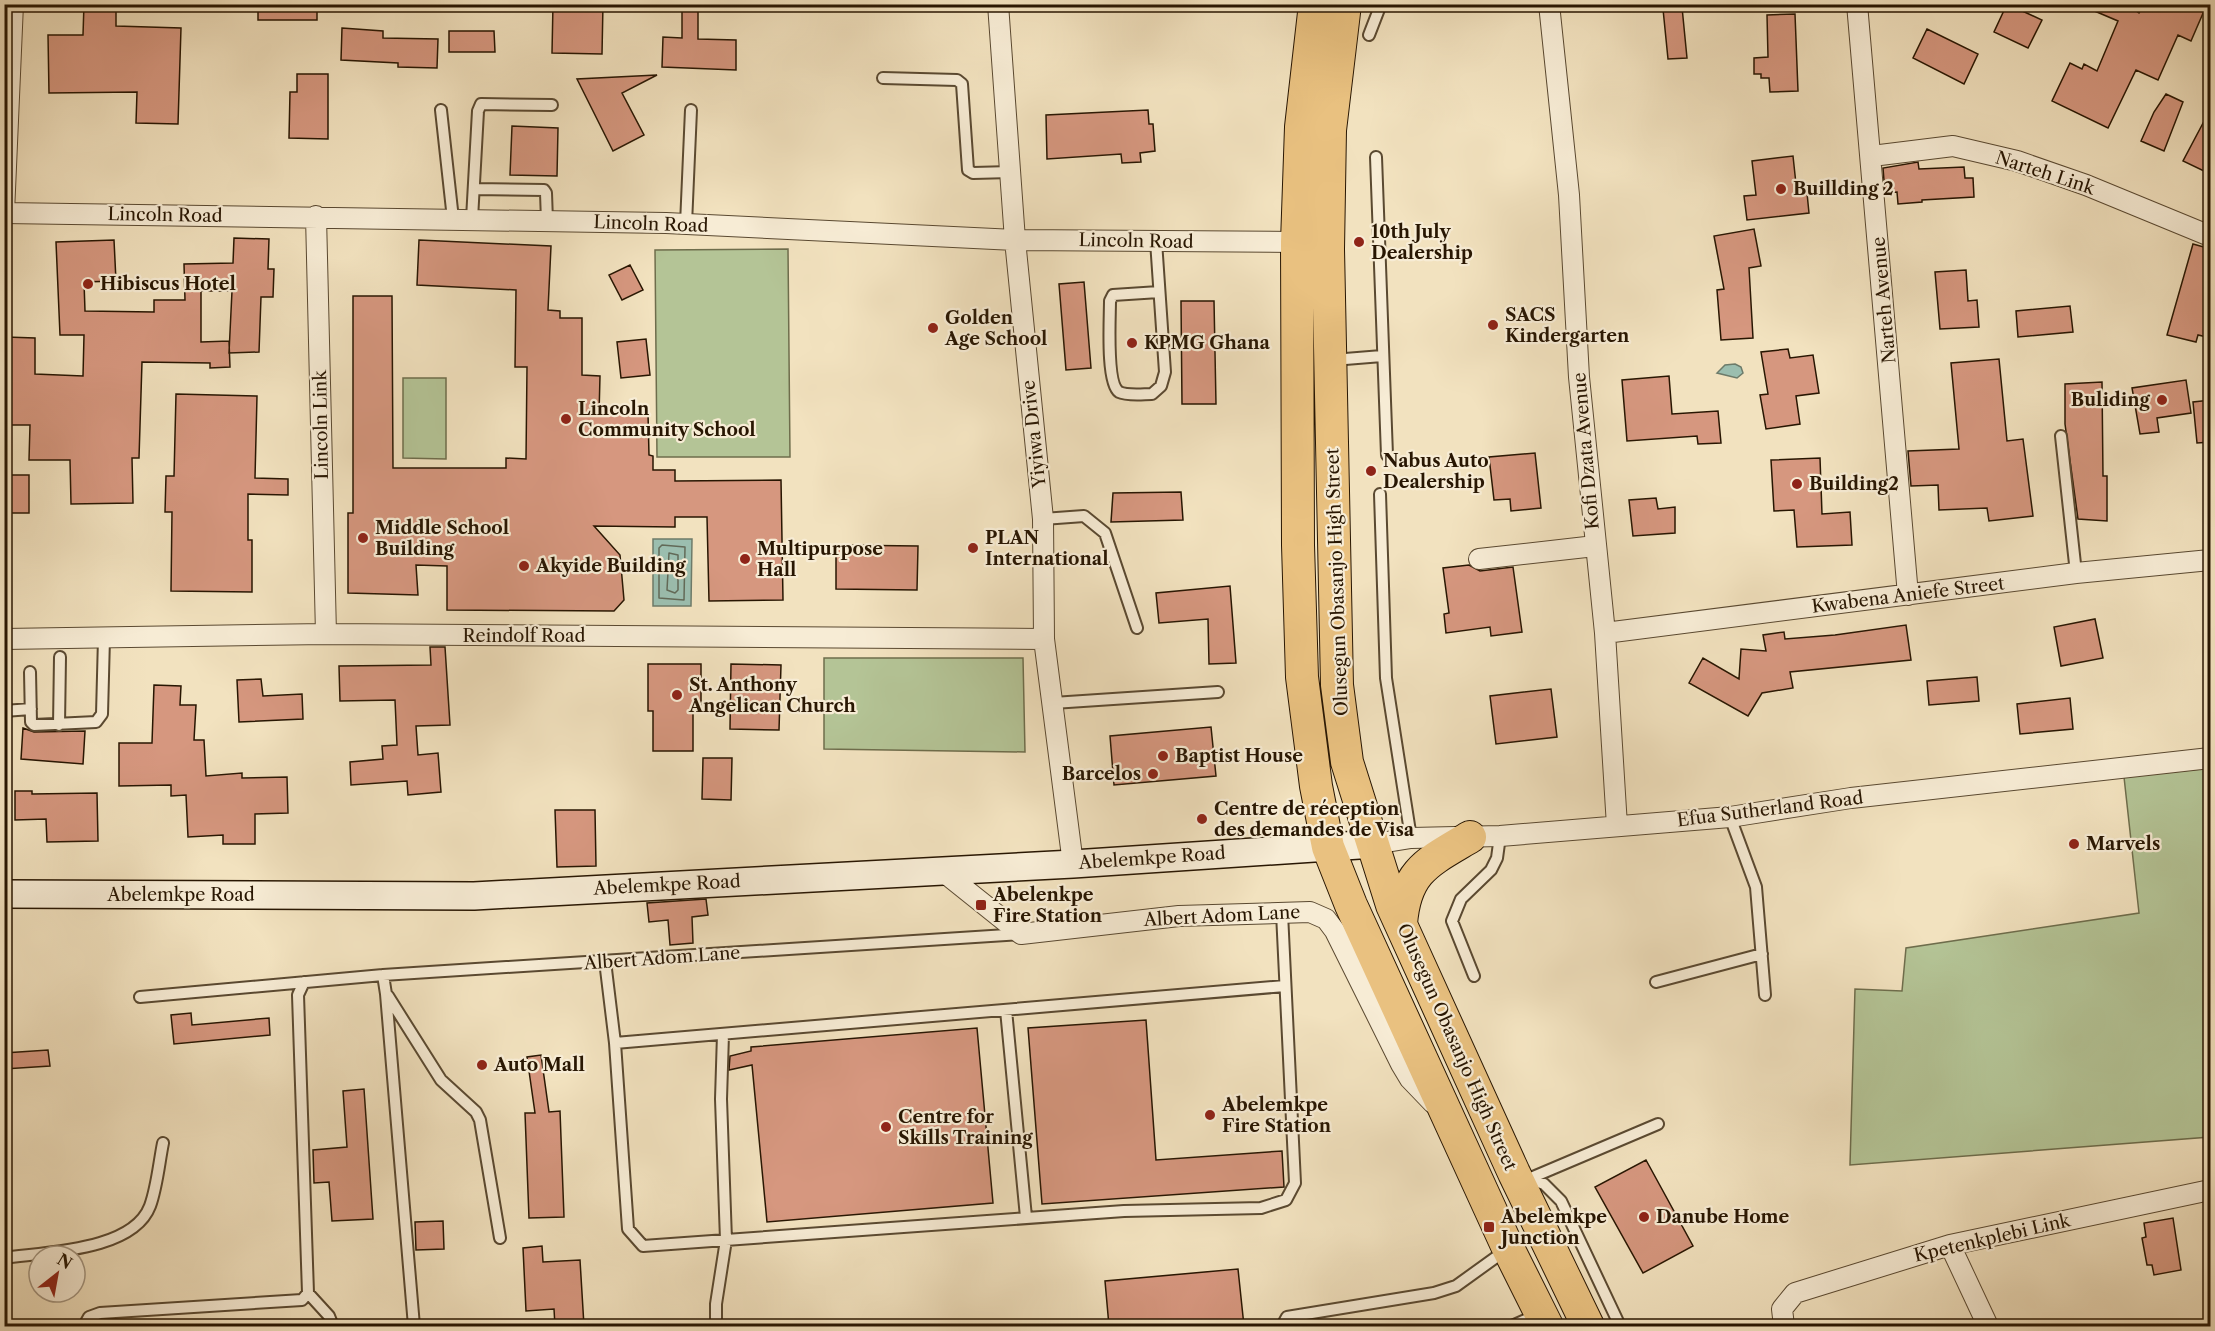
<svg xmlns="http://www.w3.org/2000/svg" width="2215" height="1331" font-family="'Libre Caslon Text',serif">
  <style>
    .green { fill: #b4c496; stroke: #6e6d4c; stroke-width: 1.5 }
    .water { fill: #9bbeaf; stroke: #6d7b6a; stroke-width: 1.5 }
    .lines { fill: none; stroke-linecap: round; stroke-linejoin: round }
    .shore { stroke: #626a58; stroke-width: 1.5 }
    .building { fill: #d6977f; stroke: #281602; stroke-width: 1.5 }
    .lane-casing { stroke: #5a4931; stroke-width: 14 }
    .street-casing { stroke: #5a4931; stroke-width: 22 }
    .secondary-casing { stroke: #281602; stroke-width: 30 }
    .primary-casing { stroke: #281602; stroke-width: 34 }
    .lane { stroke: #f7ecd5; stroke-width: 10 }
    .street { stroke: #f7ecd5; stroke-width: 20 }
    .secondary { stroke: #f7ecd5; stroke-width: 27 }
    .primary { stroke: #e9c180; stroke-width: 32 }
    .poi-dot { fill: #8f2418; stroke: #f7ecd5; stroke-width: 2 }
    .labels { text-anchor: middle; stroke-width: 4.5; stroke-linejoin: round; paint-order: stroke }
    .street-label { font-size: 18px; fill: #281602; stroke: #f7ecd5 }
    .poi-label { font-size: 18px; font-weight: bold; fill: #281602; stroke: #f7ecd5; text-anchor: start }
  </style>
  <rect width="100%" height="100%" fill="#f2e2bf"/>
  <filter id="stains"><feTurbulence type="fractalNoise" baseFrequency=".00333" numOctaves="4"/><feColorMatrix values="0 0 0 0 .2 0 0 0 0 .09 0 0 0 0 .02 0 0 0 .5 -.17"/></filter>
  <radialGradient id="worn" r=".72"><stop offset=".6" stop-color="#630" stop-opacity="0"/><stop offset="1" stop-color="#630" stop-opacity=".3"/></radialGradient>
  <path class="green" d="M788,249L790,457H657L655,250Z
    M403,378H446V459L403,458Z
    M824,658H1023L1025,752L824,749Z
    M2210,768V1137L1850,1165L1855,989L1902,991L1906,948L2139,913L2124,777Z"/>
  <path class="water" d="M1735,364L1741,367L1743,373L1737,378L1717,373L1725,365Z
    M653,539H692L691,606H653Z"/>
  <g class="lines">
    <path class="shore" d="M662,545L685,547L684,600L659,598V548Z
      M669,553L678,555V590L675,593L667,590Z"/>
  </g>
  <path class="building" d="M84,4H116V26L181,28L178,124L136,123L137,92L49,93L48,35H83Z
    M258,4H317V20H258Z
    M553,4H603L602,54L552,53Z
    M682,4H698V39L736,40V70L662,67L663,37L682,38Z
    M2007,4L2042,20L2028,48L1994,32Z
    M2078,4H2126L2139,13L2144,4H2207L2191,41L2178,35L2158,80L2136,70L2108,128L2052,101L2070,63L2082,69L2084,64L2097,71L2118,21Z
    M1682,7L1687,58L1668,59L1663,9Z
    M1795,14L1798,91L1770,92L1769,78H1761V74H1754V58L1768,57L1767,15Z
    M342,28L383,31V38L438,39L437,68L398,67V63L341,60Z
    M1927,29L1978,54L1964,84L1913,58Z
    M449,31H494L495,52H449Z
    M297,74H328V139L289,138L290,92H297Z
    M657,75L622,93L644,135L613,151L577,79Z
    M2166,94L2183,102L2164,151L2141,141L2154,112Z
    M2211,108V161L2206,172L2183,161Z
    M1148,110L1149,124H1153L1155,151L1140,153L1141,162L1122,163L1121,154L1047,159L1046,115Z
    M512,126L558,128L557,176L510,175Z
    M1793,156L1796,184L1806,183L1809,213L1747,220L1744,196L1756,195L1752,161Z
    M1918,162L1919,169L1964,167L1965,178H1973L1974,197L1922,200V202L1898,204L1897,192L1885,193L1883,168Z
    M1754,229L1761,266L1749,268L1753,338L1721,340L1717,290L1724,289L1714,236Z
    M234,238L269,239L268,269H274L273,297H261L259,352L229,353L232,291H201V342L229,341L230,367L210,368V363L142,362L139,458H132L133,503L71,504L70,460H29L30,425H6V337L35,338V374L83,376L84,335H60L56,242L114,240L116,281L84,282L85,311L154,312V300H185L184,264L233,263Z
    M419,240L551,246L548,310L560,311V318H582V375L600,376L599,415L648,413L649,455L653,456V470H675V481L781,480L783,600L709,601L707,517H675V527L594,526L620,555L624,600L614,611L447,610V566L416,565L418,595L348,593V513H353V296H392L393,468H506V458L526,459L527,367H515L516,290L417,285Z
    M2193,244L2211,249V338L2198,335L2196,342L2167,335Z
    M630,265L643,290L622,300L609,275Z
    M1966,270L1968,301L1977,300L1979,327L1940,329L1935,272Z
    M1084,282L1091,368L1066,370L1059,284Z
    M1181,301H1214L1216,404H1182Z
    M2070,306L2073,332L2018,337L2016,311Z
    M646,339L650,375L621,378L617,342Z
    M1788,349L1790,358L1813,355L1819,393L1796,396L1800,424L1766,429L1760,395L1768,394L1761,352Z
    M1999,359L2007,441L2023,439L2033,516L1989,521L1987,508L1939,510L1938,485L1911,486L1908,451L1959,449L1951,363Z
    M1669,376L1672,414L1718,411L1721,443L1698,444L1697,436L1627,441L1622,380Z
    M2186,380L2191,413L2157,418L2159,432L2140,434L2132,388Z
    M2102,382L2103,476H2107V521L2078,519L2065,424V384Z
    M176,394L257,396L255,478L288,479V495L248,494V540H252V592L171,591L172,512H165L166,476H174Z
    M2211,400V442L2197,443L2193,402Z
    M1535,453L1541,508L1511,511L1510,499L1494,500L1489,457Z
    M1820,458L1822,514L1850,512L1852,545L1797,547L1794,510L1774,511L1771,460Z
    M10,475H29V513H10Z
    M1181,492L1183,520L1111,522L1113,493Z
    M1656,498L1658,509L1675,507V533L1633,536L1629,500Z
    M836,545L918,546L917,590L836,589Z
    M1469,565L1480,571L1513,567L1522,632L1491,636L1490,627L1446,633L1444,614L1449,613L1443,568Z
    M1230,586L1236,663L1209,664L1208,619L1159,623L1156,593Z
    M2095,619L2103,658L2061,666L2054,627Z
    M1906,625L1911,660L1790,672L1793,688L1762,693L1748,716L1689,683L1703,658L1739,679L1741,649L1766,651L1763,635L1784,632L1785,639L1835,635Z
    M430,647H445L450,725L416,726L418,755L438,753L441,792L408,795L407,781L351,785L350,762L383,759L382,746L397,745L395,700L340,701L339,666L431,665Z
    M648,664H701V711H693V751H653V711H648Z
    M731,664L781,665L779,730L730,729Z
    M1977,677L1979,701L1929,705L1927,681Z
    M261,679L263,696L302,694L303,719L239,722L237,680Z
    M154,685L181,686L180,705H196L194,740H204L206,776L242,773V778L287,777L288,813L255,814V844H223V835L188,837L186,795L171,796V785L119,786V743H152Z
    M1551,689L1557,737L1496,744L1490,696Z
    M2070,698L2073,729L2020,734L2017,704Z
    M1211,727L1216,776L1114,785L1110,736Z
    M23,728L34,732L85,731L83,764L21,759Z
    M703,758H732L731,800L702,799Z
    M15,791H32V794L97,793L98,841L47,842L46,819L15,820Z
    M555,810H595L596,866L557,867Z
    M706,899L708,915L692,917L693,943L670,945L668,920L649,922L647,903Z
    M191,1013L192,1025L269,1018L270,1035L174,1044L171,1015Z
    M1146,1020L1156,1160L1282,1151L1284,1187L1042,1204L1028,1028Z
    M977,1028L993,1203L767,1222L752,1065L729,1070L730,1056L751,1051V1047Z
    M48,1050L50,1066L4,1069V1053Z
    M541,1055L549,1112L560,1111L564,1217L529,1218L525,1113H535L527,1057Z
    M364,1089L373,1219L332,1221L329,1182L314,1183L313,1150L347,1147L343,1091Z
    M1646,1160L1693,1246L1643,1273L1595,1187Z
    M2173,1218L2181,1270L2154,1275L2152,1265H2147L2142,1238L2146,1237L2144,1223Z
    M443,1221L444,1249L416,1250L415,1222Z
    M542,1246L543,1262L580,1260L584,1326H555L554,1309L526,1311L523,1248Z
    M1238,1269L1244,1326H1109L1105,1281Z"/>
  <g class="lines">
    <defs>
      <path id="lane" d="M1369,35L1381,4
        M883,78L957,80L962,84L968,170L973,173L1011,172
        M441,110L453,219
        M1376,157L1387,455
        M474,189L544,190L546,193L547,221
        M472,219L478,111L481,104L552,105
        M686,224L691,110
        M1156,241L1165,372L1161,386L1152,394C1143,394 1127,396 1119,392C1106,383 1110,318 1110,301L1113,295L1159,292
        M1333,360L1382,356
        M2061,436L2076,573
        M1380,494L1386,678L1411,838
        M1043,519L1084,516L1105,533L1137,628
        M30,672L31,722L34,725L96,722L102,714L104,638
        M1053,703L1218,692
        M4,711L31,709
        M59,725L60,657
        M1730,817L1756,887L1765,995
        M605,961L615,1043L628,1229L643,1246L1124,1211L1261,1208L1286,1200L1295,1183L1282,913
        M383,975L386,994L414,1326
        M1474,976L1452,921L1461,899L1491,870L1497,858L1500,836
        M1656,982L1762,954
        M388,996L441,1080L476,1112L480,1120L500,1238
        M140,997L383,975L1021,934
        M1006,1010L1026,1217
        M4,1017H5
        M615,1043L1285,986
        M1520,1175L1544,1184L1561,1201L1620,1326
        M1533,1177L1658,1124
        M4,1258C46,1252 133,1251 150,1206C157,1187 159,1163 163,1143
        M308,1293L329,1316L333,1326
        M84,1326L89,1317L100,1313L302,1300L308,1293L298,995L304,982
        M716,1326V1304L726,1240L721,1099L723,1034
        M1282,1326L1287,1317L1434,1293L1456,1286L1506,1250
        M1512,1326L1539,1314"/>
      <path id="street" d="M998,4L1015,240L1043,519L1044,639L1073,864
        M1549,4L1569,195L1579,377L1605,633L1617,826
        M1857,4L1908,595
        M1872,156L1953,146L2017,161L2086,185L2210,236
        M4,213L666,223L1015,240L1297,242
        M4,213L13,4
        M316,216L326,634
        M1479,559L1595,546
        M1605,633L2076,573L2210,560
        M4,639L326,634L1044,639
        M1374,844L1411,838L1500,836L1730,817L1851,798L2210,758
        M941,870L1021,934L1179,916L1310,912L1326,919L1335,931L1401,1064L1410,1079L1433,1103
        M1950,1245L1988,1326
        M1784,1326L1782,1309L1795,1293L1950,1245L2210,1190"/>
      <path id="secondary" d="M4,894L474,896L1073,864L1374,844"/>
      <path id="primary" d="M1315,4L1301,127L1297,242L1298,545L1302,677L1316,786L1328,847L1351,905L1508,1248L1547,1326
        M1345,4L1330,130L1328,249L1337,685L1347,762L1392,905L1514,1173L1588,1326
        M1401,924C1405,871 1428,862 1470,837"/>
    </defs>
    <use href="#lane" class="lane-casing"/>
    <use href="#street" class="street-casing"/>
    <use href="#secondary" class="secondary-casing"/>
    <use href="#primary" class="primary-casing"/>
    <use href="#lane" class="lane"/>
    <use href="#street" class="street"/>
    <use href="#secondary" class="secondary"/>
    <use href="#primary" class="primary"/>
  </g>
  <g class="poi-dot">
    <circle cx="1781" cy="189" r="6"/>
    <circle cx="1359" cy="242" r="6"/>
    <circle cx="88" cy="284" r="6"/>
    <circle cx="1493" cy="325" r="6"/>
    <circle cx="933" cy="328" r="6"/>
    <circle cx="1132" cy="343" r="6"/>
    <circle cx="2162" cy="400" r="6"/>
    <circle cx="566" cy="419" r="6"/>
    <circle cx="1371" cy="471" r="6"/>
    <circle cx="1797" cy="484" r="6"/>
    <circle cx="363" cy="538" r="6"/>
    <circle cx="973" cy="548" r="6"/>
    <circle cx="745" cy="559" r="6"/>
    <circle cx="524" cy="566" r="6"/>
    <circle cx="677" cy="695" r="6"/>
    <circle cx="1163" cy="756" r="6"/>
    <circle cx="1153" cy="774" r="6"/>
    <circle cx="1202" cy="819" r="6"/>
    <circle cx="2074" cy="844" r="6"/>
    <rect x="975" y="899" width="12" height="12" rx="3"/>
    <circle cx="482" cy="1065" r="6"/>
    <circle cx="1210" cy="1115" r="6"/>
    <circle cx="886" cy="1127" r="6"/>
    <circle cx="1644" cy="1217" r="6"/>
    <rect x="1483" y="1221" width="12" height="12" rx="3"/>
  </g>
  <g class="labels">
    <g class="street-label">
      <text transform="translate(2045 173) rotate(18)" y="6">Narteh Link</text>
      <text transform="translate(165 215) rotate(1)" y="6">Lincoln Road</text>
      <text transform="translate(651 224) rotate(2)" y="6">Lincoln Road</text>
      <text transform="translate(1136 241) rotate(1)" y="6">Lincoln Road</text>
      <text transform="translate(1884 300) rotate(-95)" y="6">Narteh Avenue</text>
      <text transform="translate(321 425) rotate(-91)" y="6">Lincoln Link</text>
      <text transform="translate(1034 434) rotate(-96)" y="6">Yiyiwa Drive</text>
      <text transform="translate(1586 451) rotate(-95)" y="6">Kofi Dzata Avenue</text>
      <text transform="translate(1337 582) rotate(-92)" y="6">Olusegun Obasanjo High Street</text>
      <text transform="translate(1908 595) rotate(-7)" y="6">Kwabena Aniefe Street</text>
      <text x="524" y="642">Reindolf Road</text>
      <text transform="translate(1770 809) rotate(-7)" y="6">Efua Sutherland Road</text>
      <text transform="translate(1152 858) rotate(-4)" y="6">Abelemkpe Road</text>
      <text transform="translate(667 885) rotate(-3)" y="6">Abelemkpe Road</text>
      <text x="181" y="901">Abelemkpe Road</text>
      <text transform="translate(1222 916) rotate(-3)" y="6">Albert Adom Lane</text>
      <text transform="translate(662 958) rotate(-4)" y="6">Albert Adom Lane</text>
      <text transform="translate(1457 1047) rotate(66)" y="6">Olusegun Obasanjo High Street</text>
      <text transform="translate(1992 1238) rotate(-13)" y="6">Kpetenkplebi Link</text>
    </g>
    <g class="poi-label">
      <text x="1793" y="195">Buillding 2</text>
      <text x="1371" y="238">10th July<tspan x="1371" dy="21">Dealership</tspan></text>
      <text x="100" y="290">Hibiscus Hotel</text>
      <text x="1505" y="321">SACS<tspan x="1505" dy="21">Kindergarten</tspan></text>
      <text x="945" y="324">Golden<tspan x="945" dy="21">Age School</tspan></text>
      <text x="1144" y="349">KPMG Ghana</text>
      <text x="2150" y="406" text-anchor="end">Buliding</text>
      <text x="578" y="415">Lincoln<tspan x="578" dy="21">Community School</tspan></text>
      <text x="1383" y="467">Nabus Auto<tspan x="1383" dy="21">Dealership</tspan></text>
      <text x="1809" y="490">Building2</text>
      <text x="375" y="534">Middle School<tspan x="375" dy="21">Building</tspan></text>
      <text x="985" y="544">PLAN<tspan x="985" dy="21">International</tspan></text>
      <text x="757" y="555">Multipurpose<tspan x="757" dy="21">Hall</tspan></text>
      <text x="536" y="572">Akyide Building</text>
      <text x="689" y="691">St. Anthony<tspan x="689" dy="21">Angelican Church</tspan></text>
      <text x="1175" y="762">Baptist House</text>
      <text x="1141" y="780" text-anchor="end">Barcelos</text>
      <text x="1214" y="815">Centre de réception<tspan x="1214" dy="21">des demandes de Visa</tspan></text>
      <text x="2086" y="850">Marvels</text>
      <text x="993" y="901">Abelenkpe<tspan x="993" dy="21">Fire Station</tspan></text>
      <text x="494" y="1071">Auto Mall</text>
      <text x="1222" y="1111">Abelemkpe<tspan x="1222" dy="21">Fire Station</tspan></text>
      <text x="898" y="1123">Centre for<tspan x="898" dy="21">Skills Training</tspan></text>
      <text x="1501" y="1223">Abelemkpe<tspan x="1501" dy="21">Junction</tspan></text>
      <text x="1656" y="1223">Danube Home</text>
    </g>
  </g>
  <rect width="2215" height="1331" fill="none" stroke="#f2e2bf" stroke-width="24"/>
  <rect x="6" y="6" width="2203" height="1319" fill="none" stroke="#281602" stroke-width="3"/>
  <rect x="12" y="12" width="2191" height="1307" fill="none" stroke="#281602" stroke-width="1.5"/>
  <g transform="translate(57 1274) rotate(31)"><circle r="28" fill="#f7ecd5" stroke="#a49681" stroke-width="1.5"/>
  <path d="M0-4.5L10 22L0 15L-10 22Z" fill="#8f2418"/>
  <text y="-9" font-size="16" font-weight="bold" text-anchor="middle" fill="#281602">N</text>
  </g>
  <rect width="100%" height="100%" filter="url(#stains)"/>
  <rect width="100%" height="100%" fill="url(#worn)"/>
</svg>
